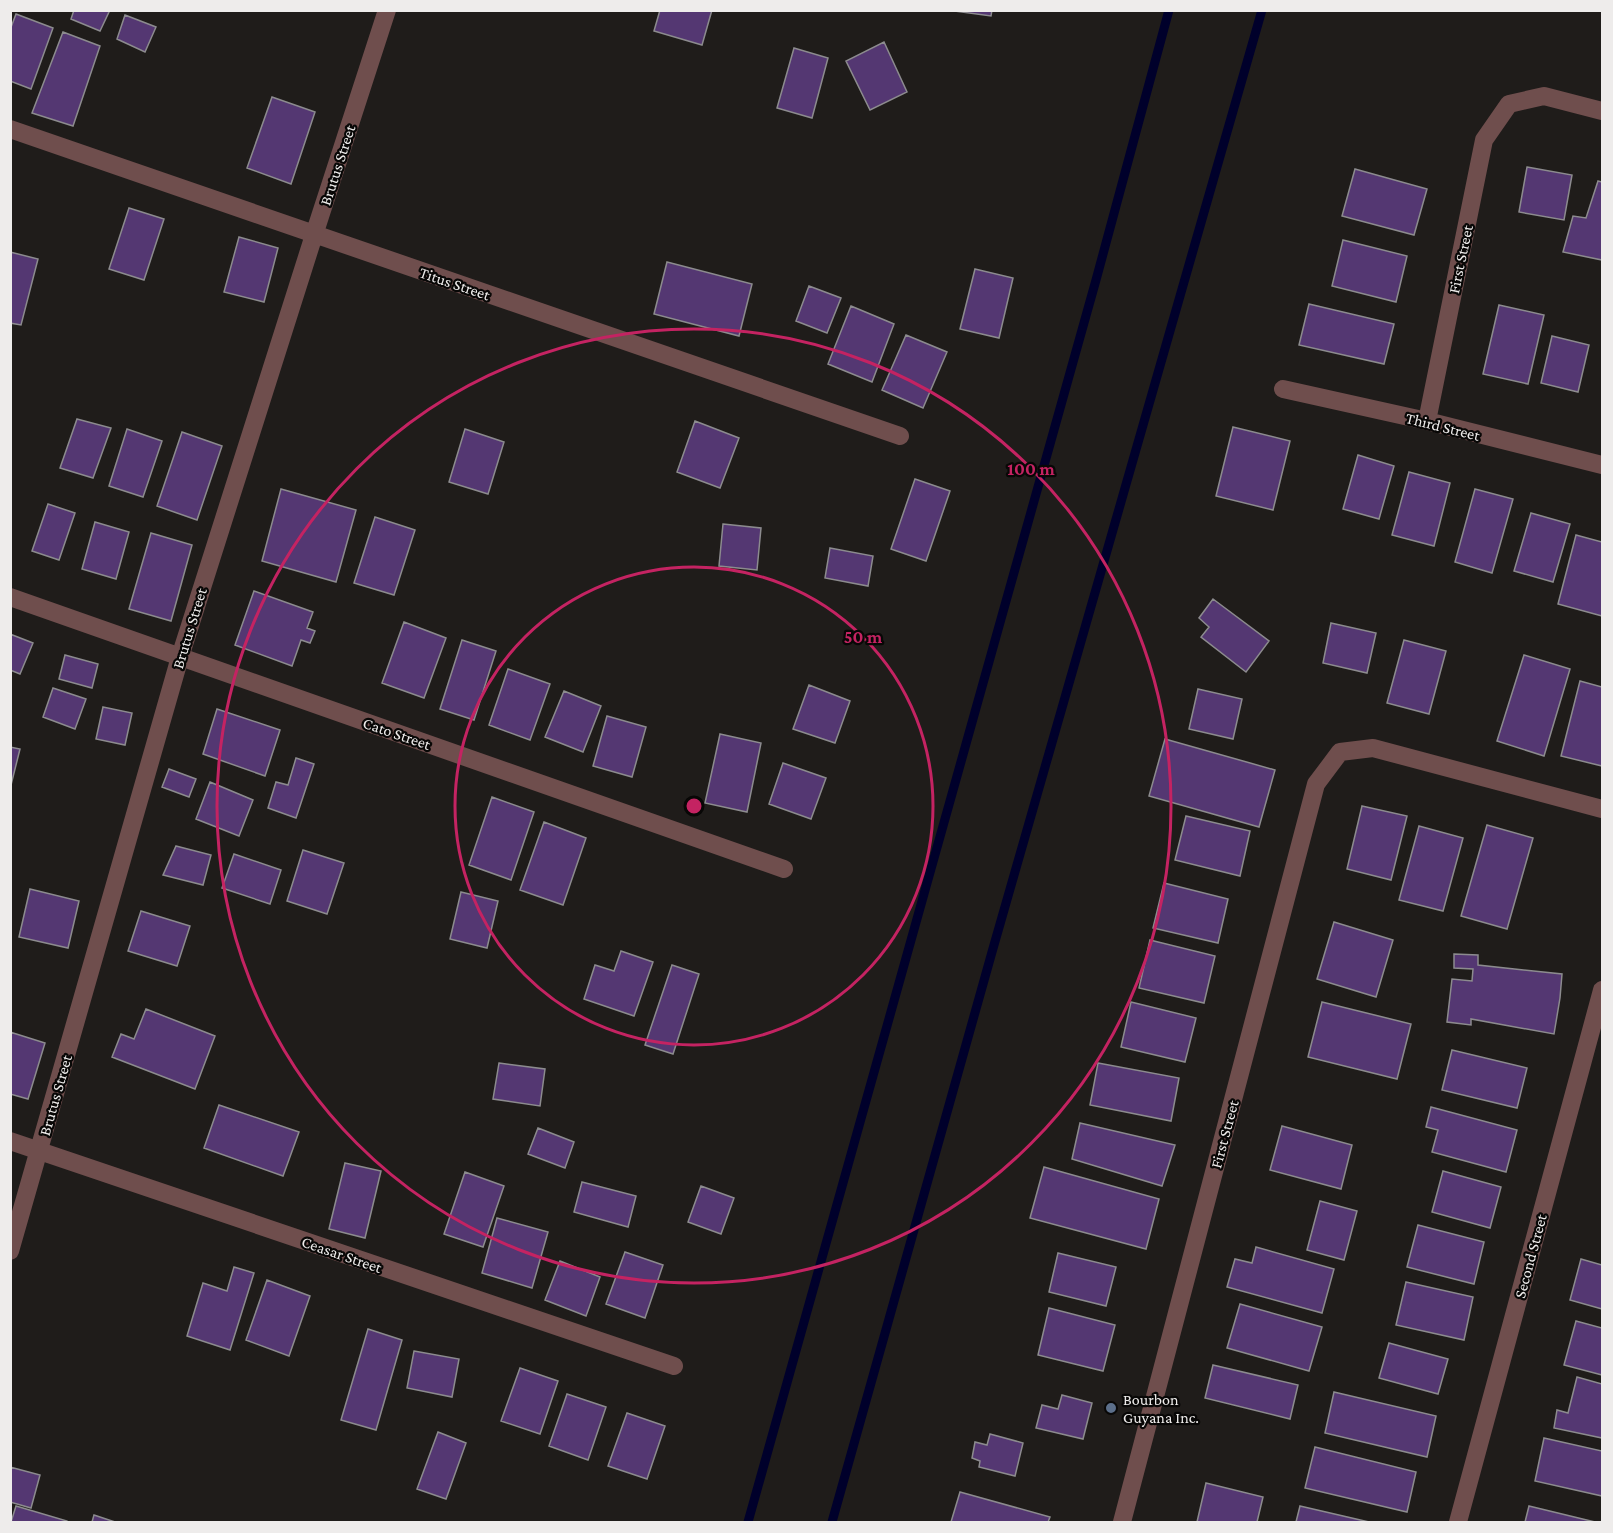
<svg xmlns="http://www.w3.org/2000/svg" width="1613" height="1533" font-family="'Crimson Pro',serif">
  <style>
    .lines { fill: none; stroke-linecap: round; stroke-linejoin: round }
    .stream { stroke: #00002b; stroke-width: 9 }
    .building { fill: #543772; stroke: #8c8b8e; stroke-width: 1.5 }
    .minor { stroke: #6f4e4d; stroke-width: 18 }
    .ring { fill: none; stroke: #c42362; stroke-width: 3 }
    .service-dot { fill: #5c6f8a; stroke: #080706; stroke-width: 2 }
    .labels { text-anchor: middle; stroke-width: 4.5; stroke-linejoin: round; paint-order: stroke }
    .street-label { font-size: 16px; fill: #eeeceb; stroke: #080706 }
    .poi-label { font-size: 16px; fill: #eeeceb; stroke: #080706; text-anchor: start }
    .centre { fill: #c42362; stroke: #080706; stroke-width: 3 }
    .ring-label { font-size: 18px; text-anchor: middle; font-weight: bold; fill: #c42362; stroke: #080706; stroke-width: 4.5; stroke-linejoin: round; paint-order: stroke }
  </style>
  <rect width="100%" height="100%" fill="#1f1c1a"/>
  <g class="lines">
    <path class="stream" d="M748,1522L1096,280L1169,10
      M832,1522L992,952L1262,10"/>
  </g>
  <path class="building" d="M74,10H106L109,12L100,31L71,19Z
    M660,10H712L702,45L654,31Z
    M947,10H992L991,16Z
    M16,14L53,28L31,89L10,81V30Z
    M125,15L156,27L145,52L117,39Z
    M63,32L100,46L73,126L32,113Z
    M884,42L907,92L870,110L846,61Z
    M794,48L828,58L812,118L777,108Z
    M272,97L315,112L291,184L247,168Z
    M1527,167L1572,175L1564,220L1519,212Z
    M1355,169L1427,189L1414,235L1342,216Z
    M1598,181L1602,182V260L1563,252L1573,216L1586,218Z
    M129,208L164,219L144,280L109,269Z
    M239,237L278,248L264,302L224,292Z
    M1343,240L1407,256L1396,302L1332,286Z
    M10,252L38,259L21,325L10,323Z
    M667,262L752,284L739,336L654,314Z
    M975,269L1013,278L999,338L960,329Z
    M809,286L841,298L827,333L796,321Z
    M1309,304L1394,324L1384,364L1299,345Z
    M1499,305L1544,315L1528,384L1483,374Z
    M851,306L894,324L872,382L828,364Z
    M906,335L947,352L923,408L882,390Z
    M1552,336L1589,345L1578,392L1541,383Z
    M77,419L111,428L93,478L60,468Z
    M695,421L739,438L720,488L677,472Z
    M1233,427L1290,441L1273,510L1216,496Z
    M127,429L162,441L143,497L109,486Z
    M465,429L504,442L488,494L449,482Z
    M182,432L222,446L197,520L157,506Z
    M1358,455L1394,466L1379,519L1343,509Z
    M1409,472L1450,483L1434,546L1392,535Z
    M915,479L950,491L926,561L891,549Z
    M281,489L356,510L336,582L262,561Z
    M1475,489L1513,499L1492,573L1455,562Z
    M48,504L75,513L59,560L32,551Z
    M1531,513L1570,524L1553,582L1514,571Z
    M375,517L415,530L394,595L354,583Z
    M95,522L129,532L116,579L82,569Z
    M723,524L761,528L757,570L719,566Z
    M151,533L192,545L171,621L129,609Z
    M1576,535L1602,542V616L1558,604Z
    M830,548L873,556L868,586L825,578Z
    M254,591L313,612L307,628L315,631L310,643L301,640L292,666L235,645Z
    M1213,599L1269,641L1246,672L1201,637L1209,627L1199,618Z
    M404,622L446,638L424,698L382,683Z
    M1331,623L1376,633L1367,673L1323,663Z
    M10,634L33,643L20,674L10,670Z
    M462,640L496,651L474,720L440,709Z
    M1404,640L1446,651L1429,714L1387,703Z
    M65,655L98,664L92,688L59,679Z
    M1524,655L1570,669L1544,756L1497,741Z
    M508,669L550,684L530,740L489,725Z
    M1580,681L1602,687V766L1561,756Z
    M809,685L850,701L835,743L793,729Z
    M53,688L86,699L75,729L43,717Z
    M1198,689L1242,699L1233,739L1189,729Z
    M564,691L601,706L583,752L545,737Z
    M103,707L132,713L125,745L96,739Z
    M217,709L280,730L265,776L203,754Z
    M607,716L646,727L632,777L593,766Z
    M720,734L761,743L747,812L705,803Z
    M1165,739L1275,770L1259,827L1149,796Z
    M10,747L20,749L10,789Z
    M296,758L314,764L296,818L268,808L276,782L288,785Z
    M783,763L826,778L811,819L769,804Z
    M169,769L196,779L189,797L162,787Z
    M210,782L253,800L239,836L196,819Z
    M492,797L534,812L511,880L469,865Z
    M1362,806L1407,816L1391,880L1347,869Z
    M1186,816L1250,831L1240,876L1175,860Z
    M544,822L586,838L563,905L520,890Z
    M1487,825L1533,838L1507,929L1461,916Z
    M1419,826L1463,838L1443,911L1399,900Z
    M176,846L211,855L203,885L163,875Z
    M303,850L344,863L327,914L287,901Z
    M234,854L281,870L270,904L222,888Z
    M1164,883L1228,899L1218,943L1153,928Z
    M30,889L79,901L68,948L19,937Z
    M461,892L498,901L487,948L450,939Z
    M141,911L190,926L177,966L128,951Z
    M1334,922L1393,940L1376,997L1317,979Z
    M1150,940L1215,956L1204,1003L1139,988Z
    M621,951L653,962L634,1016L584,999L595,965L614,971Z
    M1454,954L1478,955V965L1562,974L1560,998L1554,1034L1471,1019V1025L1447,1022L1452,979L1472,981L1473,969L1454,968Z
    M672,965L699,974L673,1054L645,1045Z
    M1131,1002L1196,1018L1185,1062L1121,1047Z
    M1322,1002L1411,1024L1397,1079L1308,1057Z
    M146,1009L215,1036L195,1089L112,1057L121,1034L134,1039Z
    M10,1032L45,1043L28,1099L10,1094Z
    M1452,1050L1527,1068L1517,1108L1442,1090Z
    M499,1063L545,1069L540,1106L493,1099Z
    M1098,1063L1179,1078L1171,1121L1090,1105Z
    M219,1105L299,1132L283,1176L204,1148Z
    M1431,1107L1517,1130L1506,1172L1432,1152L1438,1130L1426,1127Z
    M1080,1123L1175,1145L1162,1186L1072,1159Z
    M1282,1126L1352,1145L1341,1189L1270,1170Z
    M538,1128L574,1142L565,1168L528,1154Z
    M345,1163L381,1171L365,1238L329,1229Z
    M1044,1167L1159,1199L1146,1249L1030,1218Z
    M1443,1171L1501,1187L1490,1228L1432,1212Z
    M465,1172L504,1186L483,1247L444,1234Z
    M582,1182L636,1196L628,1227L574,1212Z
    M701,1186L734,1198L721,1234L688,1222Z
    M1320,1201L1357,1211L1344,1260L1307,1250Z
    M497,1218L548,1232L532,1288L482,1273Z
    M1418,1225L1484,1242L1474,1284L1407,1267Z
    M1256,1247L1334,1269L1322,1313L1227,1287L1235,1259L1252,1263Z
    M625,1252L663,1265L645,1318L606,1304Z
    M1058,1253L1116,1267L1106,1306L1049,1292Z
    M1581,1259L1602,1265V1309L1570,1300Z
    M560,1261L600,1277L586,1316L545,1300Z
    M234,1267L254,1273L230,1350L187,1336L203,1283L227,1291Z
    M267,1280L310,1296L289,1356L246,1340Z
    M1406,1282L1473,1297L1464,1340L1396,1325Z
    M1240,1304L1322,1327L1309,1371L1227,1348Z
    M1049,1308L1115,1325L1103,1371L1038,1355Z
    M1576,1321L1602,1328V1375L1564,1365Z
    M368,1329L402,1340L376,1430L341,1420Z
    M1389,1343L1448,1359L1438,1394L1379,1378Z
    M414,1351L459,1359L452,1397L407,1388Z
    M1213,1365L1298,1385L1290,1419L1205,1398Z
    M520,1368L558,1381L540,1434L501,1421Z
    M1577,1377L1602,1384V1438L1554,1428L1557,1410L1568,1413Z
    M1334,1392L1436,1416L1427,1457L1325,1433Z
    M567,1394L606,1407L588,1460L549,1446Z
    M1062,1395L1092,1403L1083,1439L1036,1428L1042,1405L1058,1409Z
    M627,1413L665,1426L647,1479L608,1466Z
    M438,1432L466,1443L446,1499L417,1489Z
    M990,1434L1023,1443L1015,1476L979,1467L980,1461L972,1458L975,1442L987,1445Z
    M1544,1438L1602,1451V1496L1535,1481Z
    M1315,1447L1416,1472L1407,1512L1305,1488Z
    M10,1467L40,1475L31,1508L10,1502Z
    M1206,1483L1263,1497L1257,1522H1197Z
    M960,1492L1050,1517L1048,1522H951Z
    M16,1506L67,1521V1522H11Z
    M1300,1506L1369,1522H1296Z
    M1529,1506L1595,1522H1525Z
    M94,1515L115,1522H92Z"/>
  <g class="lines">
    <path class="minor" d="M10,129L900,436
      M1283,389L1427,421L1602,465
      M1427,421L1484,140L1509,104L1544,96L1602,111
      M10,597L784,869
      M10,1141L674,1366
      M10,1251L180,657L314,235L387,10
      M1122,1522L1316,784L1340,752L1373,748L1602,809
      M1458,1522L1602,990"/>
  </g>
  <g class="ring">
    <circle cx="694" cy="806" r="239"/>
    <circle cx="694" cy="806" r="477"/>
  </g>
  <circle class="service-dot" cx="1111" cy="1408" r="6"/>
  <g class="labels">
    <g class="street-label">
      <text transform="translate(337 165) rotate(-72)" y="6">Brutus Street</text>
      <text transform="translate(1460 259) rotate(-78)" y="6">First Street</text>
      <text transform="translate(455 283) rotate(19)" y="6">Titus Street</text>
      <text transform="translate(1443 426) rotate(14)" y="6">Third Street</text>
      <text transform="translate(189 628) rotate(-73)" y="6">Brutus Street</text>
      <text transform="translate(397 733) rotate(19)" y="6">Cato Street</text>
      <text transform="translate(55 1095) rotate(-74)" y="6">Brutus Street</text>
      <text transform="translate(1224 1134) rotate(-75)" y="6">First Street</text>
      <text transform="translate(342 1254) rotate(19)" y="6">Ceasar Street</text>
      <text transform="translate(1530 1256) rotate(-75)" y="6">Second Street</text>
    </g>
    <g class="poi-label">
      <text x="1123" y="1405">Bourbon<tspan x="1123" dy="18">Guyana Inc.</tspan></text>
    </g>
  </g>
  <circle cx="694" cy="806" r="9" class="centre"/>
  <g class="ring-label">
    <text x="1031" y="475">100 m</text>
    <text x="863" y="643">50 m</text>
  </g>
  <rect width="1613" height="1533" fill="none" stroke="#eeeceb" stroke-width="24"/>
</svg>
